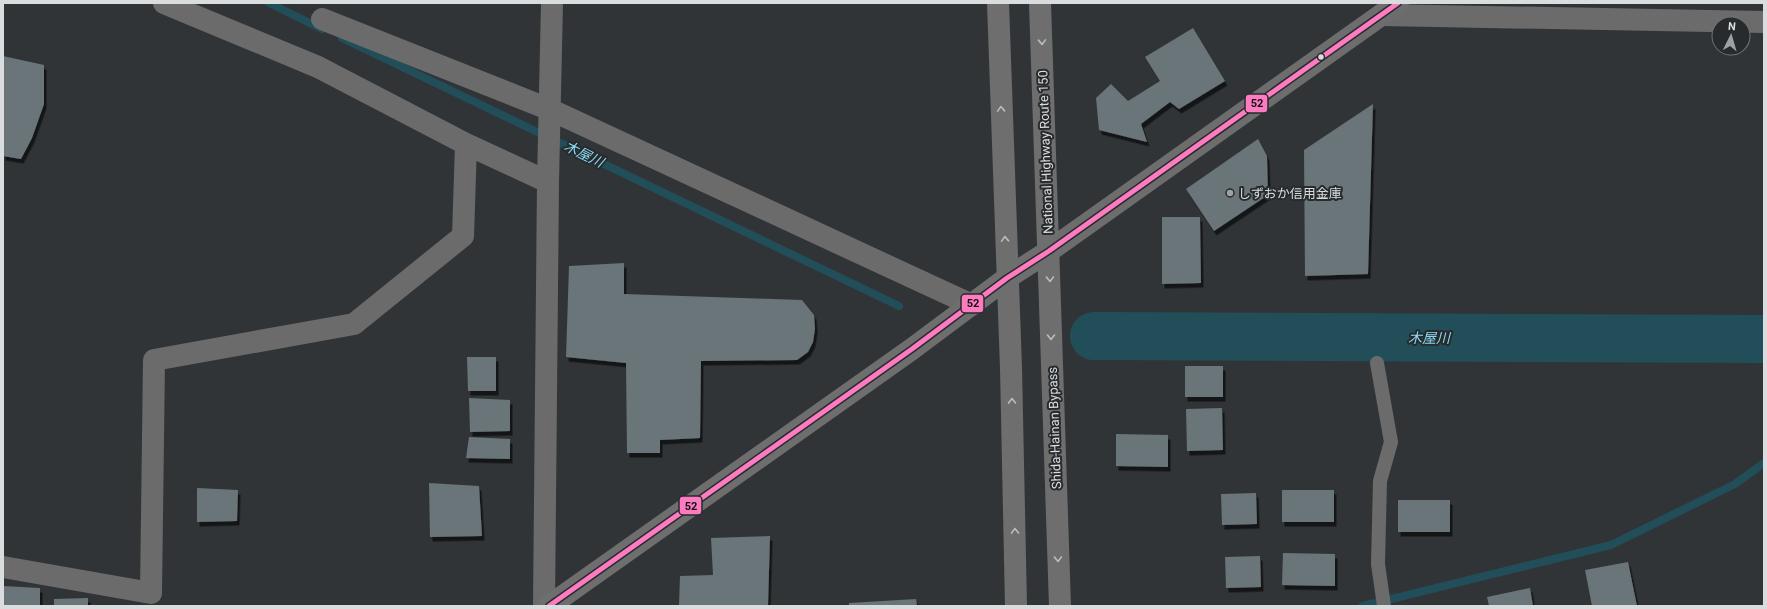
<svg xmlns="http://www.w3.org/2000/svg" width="1767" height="609" font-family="Roboto,'Noto Sans JP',sans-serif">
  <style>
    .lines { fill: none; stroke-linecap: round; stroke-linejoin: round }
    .stream { stroke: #224e5a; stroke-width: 8 }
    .river { stroke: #224e5a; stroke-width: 48 }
    .building { fill: #697478; filter: url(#shadow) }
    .service { stroke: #6b6b6c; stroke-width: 14 }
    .minor { stroke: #6b6b6c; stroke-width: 22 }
    .secondary { stroke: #6d6d6d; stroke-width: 22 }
    .trunk { stroke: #6e6e6f; stroke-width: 22 }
    .bus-1-casing { stroke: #272b2d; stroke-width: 8 }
    .bus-1 { stroke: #fe7ac1; stroke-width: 5 }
    .oneway { stroke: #babcbd }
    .bus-dot { fill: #daddde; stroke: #272b2d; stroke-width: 1.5 }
    .poi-dot { fill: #9fa2a3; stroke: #272b2d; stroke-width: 1.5 }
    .labels { text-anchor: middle; stroke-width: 4; stroke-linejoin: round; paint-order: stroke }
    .street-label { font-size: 13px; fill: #daddde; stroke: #272b2d }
    .poi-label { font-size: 13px; fill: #daddde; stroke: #272b2d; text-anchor: start }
    .water-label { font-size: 14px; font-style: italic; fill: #88daf2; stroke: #272b2d }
    .line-badge { stroke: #272b2d; stroke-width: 1.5 }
    .pale-badge-label { font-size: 11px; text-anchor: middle; font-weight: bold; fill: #111 }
  </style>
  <defs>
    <filter id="shadow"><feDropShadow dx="2.5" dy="4.5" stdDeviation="0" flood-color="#0009"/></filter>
  </defs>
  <rect width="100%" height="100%" fill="#313436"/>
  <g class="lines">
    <path class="stream" d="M269,3L322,29
      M342,38L899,306
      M1363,606L1611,545L1735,484L1764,463"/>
    <path class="river" d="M1094,336L1764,339"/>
  </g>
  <path class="building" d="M1193,28L1225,81L1179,109L1170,102L1141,124L1147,142L1099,130L1096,98L1111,84L1128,101L1160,81L1145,57Z
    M3,56L44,65V104L32,138L21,159L3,156Z
    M1373,104L1368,274L1305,276L1304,150Z
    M1258,139L1267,156L1268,195L1214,231L1186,189Z
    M1162,217H1200L1201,283L1162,284Z
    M624,263V294L802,300L814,315L815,329L813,342L808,352L797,360L701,361L700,438L660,440V453H627L626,363L566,357L569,266Z
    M467,357H496V391H468Z
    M1185,366H1223V397H1185Z
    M469,398L510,400V431L470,432Z
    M1222,408L1223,450L1187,451L1186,409Z
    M1116,434L1168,435V467L1116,466Z
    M469,437L510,439V459L466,458Z
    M429,483L479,486L482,536L430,537Z
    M197,488L238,490L237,521L197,522Z
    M1282,490H1334V522H1282Z
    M1256,493L1257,524L1222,525L1221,494Z
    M1398,500H1450V532H1398Z
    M770,536L768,606H679L680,576L713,575L711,538Z
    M1283,553L1335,554V586L1282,585Z
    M1260,556L1261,587L1226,588L1225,557Z
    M1628,562L1637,606H1592L1585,570Z
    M3,586L40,588V606H3Z
    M1530,588L1533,606H1489L1487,597Z
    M88,598V606H54V599Z
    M916,599L917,606H849V603Z"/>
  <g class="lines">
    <path class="service" d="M1377,363L1391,442L1380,481L1378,564L1384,606"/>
    <path class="minor" d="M164,3L318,67L466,144L548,182
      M1382,15L1764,22
      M322,19L551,110L972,305
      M3,567L151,593L154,360L354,324L463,236L466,144
      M544,606L548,182L552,3"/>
    <path class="secondary" d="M1049,251L1398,3"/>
    <path class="trunk" d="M998,3L1011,368L1016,606
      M1040,3L1060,606
      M549,606L912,349L1007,278L1049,251"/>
    <defs>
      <path id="bus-1" d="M549,606L912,349L1007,278L1049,251L1398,3"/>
    </defs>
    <use href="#bus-1" class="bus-1-casing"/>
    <use href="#bus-1" class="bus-1"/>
  </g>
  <defs><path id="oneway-chevron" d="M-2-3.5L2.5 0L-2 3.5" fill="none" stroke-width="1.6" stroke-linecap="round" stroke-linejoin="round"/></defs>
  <g class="oneway">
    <use href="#oneway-chevron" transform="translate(1042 42) rotate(88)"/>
    <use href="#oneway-chevron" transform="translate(1001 109) rotate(-92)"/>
    <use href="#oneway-chevron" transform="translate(1005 239) rotate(-92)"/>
    <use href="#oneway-chevron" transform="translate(1050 279) rotate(88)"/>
    <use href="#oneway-chevron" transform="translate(1051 337) rotate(90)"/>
    <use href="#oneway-chevron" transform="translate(1012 401) rotate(-91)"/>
    <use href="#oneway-chevron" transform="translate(1015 531) rotate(-91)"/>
    <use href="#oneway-chevron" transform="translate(1058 559) rotate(88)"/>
  </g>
  <circle class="bus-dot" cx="1321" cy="57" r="3.5"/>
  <circle class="poi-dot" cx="1230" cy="193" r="4"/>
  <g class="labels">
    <g class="street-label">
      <text transform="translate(1045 152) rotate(-92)" y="5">National Highway Route 150</text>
      <text transform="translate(1054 428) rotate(-92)" y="5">Shida-Hainan Bypass</text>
    </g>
    <g class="poi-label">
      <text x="1238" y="198">しずおか信用金庫</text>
    </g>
    <g class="water-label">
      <text transform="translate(584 154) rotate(26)" y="5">木屋川</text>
      <text x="1429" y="343">木屋川</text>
    </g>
  </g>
  <g class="line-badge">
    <rect x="1245" y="94" width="23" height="19" rx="4" fill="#fe7ac1"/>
    <rect x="961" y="294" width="23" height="19" rx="4" fill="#fe7ac1"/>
    <rect x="679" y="496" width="23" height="19" rx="4" fill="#fe7ac1"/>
  </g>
  <g class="pale-badge-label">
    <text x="1257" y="107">52</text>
    <text x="973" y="307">52</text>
    <text x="691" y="510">52</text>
  </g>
  <rect width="1767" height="609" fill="none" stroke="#daddde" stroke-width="8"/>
  <g transform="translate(1731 36) rotate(5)"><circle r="19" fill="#272b2d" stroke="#6f7274"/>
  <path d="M0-3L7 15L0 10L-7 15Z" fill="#9fa2a3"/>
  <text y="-6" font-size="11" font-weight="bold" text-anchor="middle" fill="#daddde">N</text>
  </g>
</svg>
